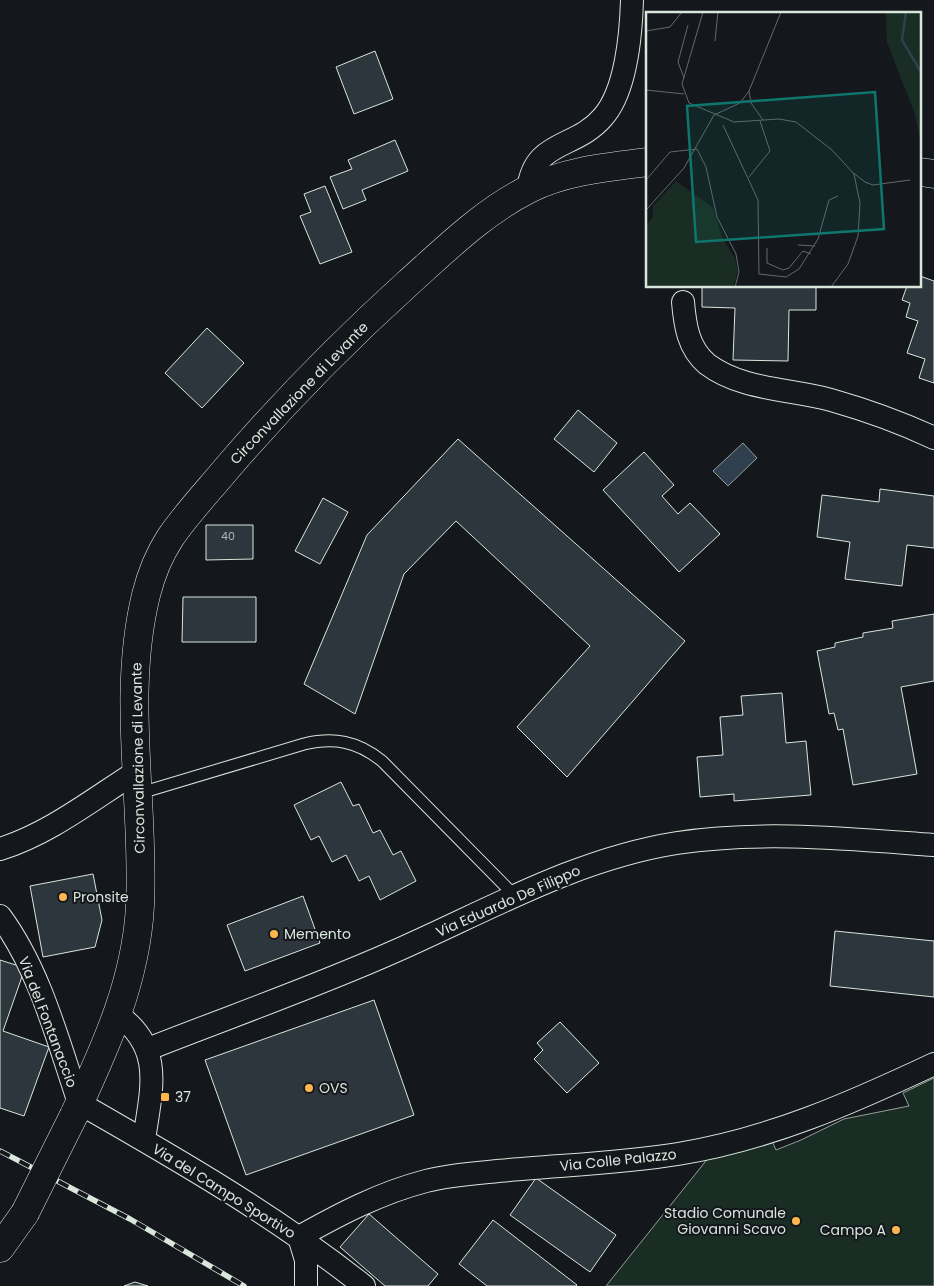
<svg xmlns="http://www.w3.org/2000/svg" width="934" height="1286" font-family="Poppins,sans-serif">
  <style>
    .green { fill: #1a2d24; stroke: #939e99 }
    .water { fill: #2f3f4d; stroke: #939e99 }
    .building { fill: #2c363c; stroke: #d8e6dc }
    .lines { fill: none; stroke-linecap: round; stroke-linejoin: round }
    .service-casing { stroke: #d8e6dc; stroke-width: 13 }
    .minor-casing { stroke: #d8e6dc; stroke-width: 24 }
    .primary-casing { stroke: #d8e6dc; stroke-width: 29 }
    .service { stroke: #14181c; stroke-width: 11 }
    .minor { stroke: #14181c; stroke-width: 22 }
    .primary { stroke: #14181c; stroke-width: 28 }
    .rail-casing { stroke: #d8e6dc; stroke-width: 5.5 }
    .rail { stroke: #14181c; stroke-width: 4; stroke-dasharray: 11; stroke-linecap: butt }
    .primary-bridge-casing { stroke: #d8e6dc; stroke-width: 29; stroke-linecap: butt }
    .primary-bridge { stroke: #14181c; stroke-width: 28 }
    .poi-dot { fill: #ffb74d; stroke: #14181c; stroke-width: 2 }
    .labels { text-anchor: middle; stroke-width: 4; stroke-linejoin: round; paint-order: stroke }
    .number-label { font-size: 11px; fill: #adbab4 }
    .street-label { font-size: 14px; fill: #d8e6dc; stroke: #14181c }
    .poi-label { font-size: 14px; fill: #d8e6dc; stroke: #14181c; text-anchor: start }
    .inset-river { fill: none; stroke: #2f3f4d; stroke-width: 2.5 }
    .inset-road { fill: none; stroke: #626a69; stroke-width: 1 }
    .view { fill: #0f766e; fill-opacity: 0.15; stroke: #0f766e; stroke-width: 2.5 }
    .inset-edge { fill: none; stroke: #d8e6dc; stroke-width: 2.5 }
  </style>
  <rect width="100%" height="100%" fill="#14181c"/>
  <path class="green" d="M934,1078V1286H606L709,1157L772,1141L776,1150L801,1140L844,1119L909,1106L903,1093Z"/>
  <path class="water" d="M743,443L757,458L728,486L713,471Z"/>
  <path class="building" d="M375,51L393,99L354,114L336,67Z
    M395,140L408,171L362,190L366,200L343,209L330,177L352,169L348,160Z
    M325,186L352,252L320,264L300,216L311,212L304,194Z
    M920,276L934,281V383L919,378L925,359L907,353L918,321L906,317L910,303L902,300L907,286H920Z
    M702,286H816V310H789L788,361L733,360L735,308L702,307Z
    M207,328L244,363L202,408L165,373Z
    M578,410L617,443L594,472L554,439Z
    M458,439L685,641L567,777L517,727L590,646L456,521L404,574L355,714L304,684L367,535Z
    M644,452L674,485L662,496L678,514L690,503L720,534L679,572L603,490Z
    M880,489L934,496V548L907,545L902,586L845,579L850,542L817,537L822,495L879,502Z
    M323,498L348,512L320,564L295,551Z
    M206,525H253V559L206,560Z
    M183,597H256V642H182Z
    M934,614V681L901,687L917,774L853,785L843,729L838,730L834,713L829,714L817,651L835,647V643L863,637V633L893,628L892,621Z
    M782,693L786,743L806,741L811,795L734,801V794L700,797L697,757L723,755L720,717L743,715L741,696Z
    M341,782L353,806L359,804L373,833L380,830L393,855L401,851L416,881L380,900L369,876L359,881L346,855L332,862L319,836L311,840L294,805Z
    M93,874L102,920L95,947L43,957L30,886Z
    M303,896L320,943L245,971L227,925Z
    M835,931L934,941V997L830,986Z
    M0,960L25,968L3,1031L49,1047L24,1116L0,1108Z
    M374,1000L414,1115L246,1175L205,1060Z
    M560,1022L599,1063L567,1093L534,1059L543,1050L537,1043Z
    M536,1178L616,1235L590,1272L510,1215Z
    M369,1214L438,1274L428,1286H385L340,1247Z
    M493,1220L577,1285L576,1286H487L459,1264Z
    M135,1282L148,1286H124Z"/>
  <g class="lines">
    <defs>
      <path id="service" d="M137,794L304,744C334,737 357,741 382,761L514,895"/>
      <path id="minor" d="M528,190C534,139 575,150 603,117C626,91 631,34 632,0
        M683,302C685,325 688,348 707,364C741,390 791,389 831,400C866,410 900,422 934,438
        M0,849C49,834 93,799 136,772
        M0,916C40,970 58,1041 79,1103C177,1159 276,1216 364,1286
        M117,1014C165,1048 151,1090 144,1140
        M148,1049C229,1017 312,988 391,953C485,912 575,859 677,843C761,830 850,839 934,845
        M306,1286V1260L299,1237C340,1214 380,1193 426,1181C453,1174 481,1173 509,1170C565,1165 622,1163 678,1154C770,1139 851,1103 934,1064"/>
      <path id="primary" d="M920,172L934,174
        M74,1115C105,1048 136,982 140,906C145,803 121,697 146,595C151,575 159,555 170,538C187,513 209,490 228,467C284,402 345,340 408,283C446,249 483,212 529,189C565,171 608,167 648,162
        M0,1248L25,1213"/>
    </defs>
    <use href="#service" class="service-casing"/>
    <use href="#minor" class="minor-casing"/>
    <use href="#primary" class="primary-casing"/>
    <use href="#service" class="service"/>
    <use href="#minor" class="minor"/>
    <use href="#primary" class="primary"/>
    <defs>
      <path id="rail" d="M0,1151L130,1219L244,1286"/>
    </defs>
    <use href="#rail" class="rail-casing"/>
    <use href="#rail" class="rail"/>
    <defs>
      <path id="primary-bridge" d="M25,1213L74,1115"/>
    </defs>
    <use href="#primary-bridge" class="primary-bridge-casing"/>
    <use href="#primary-bridge" class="primary-bridge"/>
  </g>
  <g class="poi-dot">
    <circle cx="63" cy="897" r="5"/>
    <circle cx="274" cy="934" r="5"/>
    <circle cx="309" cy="1088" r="5"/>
    <rect x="160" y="1092" width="10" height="10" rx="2.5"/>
    <circle cx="796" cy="1221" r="5"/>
    <circle cx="896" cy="1230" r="5"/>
  </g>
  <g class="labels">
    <g class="number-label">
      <text x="228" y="540">40</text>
    </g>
    <g class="street-label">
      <text transform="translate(299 393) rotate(-46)" y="5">Circonvallazione di Levante</text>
      <text transform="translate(138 758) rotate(-91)" y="5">Circonvallazione di Levante</text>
      <text transform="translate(508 901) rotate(-24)" y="5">Via Eduardo De Filippo</text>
      <text transform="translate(48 1022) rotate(69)" y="5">Via del Fontanaccio</text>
      <text transform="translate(618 1160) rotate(-6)" y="5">Via Colle Palazzo</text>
      <text transform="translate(224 1191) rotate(32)" y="5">Via del Campo Sportivo</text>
    </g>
    <g class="poi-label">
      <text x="73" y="902">Pronsite</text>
      <text x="284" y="939">Memento</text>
      <text x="319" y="1093">OVS</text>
      <text x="175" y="1102">37</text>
      <text x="786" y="1218" text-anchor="end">Stadio Comunale<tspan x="786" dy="16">Giovanni Scavo</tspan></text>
      <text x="886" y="1235" text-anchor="end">Campo A</text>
    </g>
  </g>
  <g transform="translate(646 12)">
    <rect width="275" height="275" fill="#14181c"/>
    <path d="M240,0H274L275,132L269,102L241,30ZM30,169L67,196L76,225L89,247L92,259L87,275H0V214L7,205V194Z" fill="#1a2d24"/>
    <path class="inset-river" d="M260,0L256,28L275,60"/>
    <path class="inset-road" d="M57,0L36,72L43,91L88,110L133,107L150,110L186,138L208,162L214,191L212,224L202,252L185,275M0,19L24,15L36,0M69,29L72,0M38,66L32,50L42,13M0,78L38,82M117,108L105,91L103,79L135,0M77,113L112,188L113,262L140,265L153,257L172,227L183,188L192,184M206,160L219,170L227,173L264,168M103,165L124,139L114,109M0,168L24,140L51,137L60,155L71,205L90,242L93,260L89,275M0,198L38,156L68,103L94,91L103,79M152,233L169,234M121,236V251L137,258L143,256L157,239L165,242"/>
    <path class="view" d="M229,80L238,217L50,230L41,94Z"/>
    <rect width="275" height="275" class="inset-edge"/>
  </g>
</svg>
